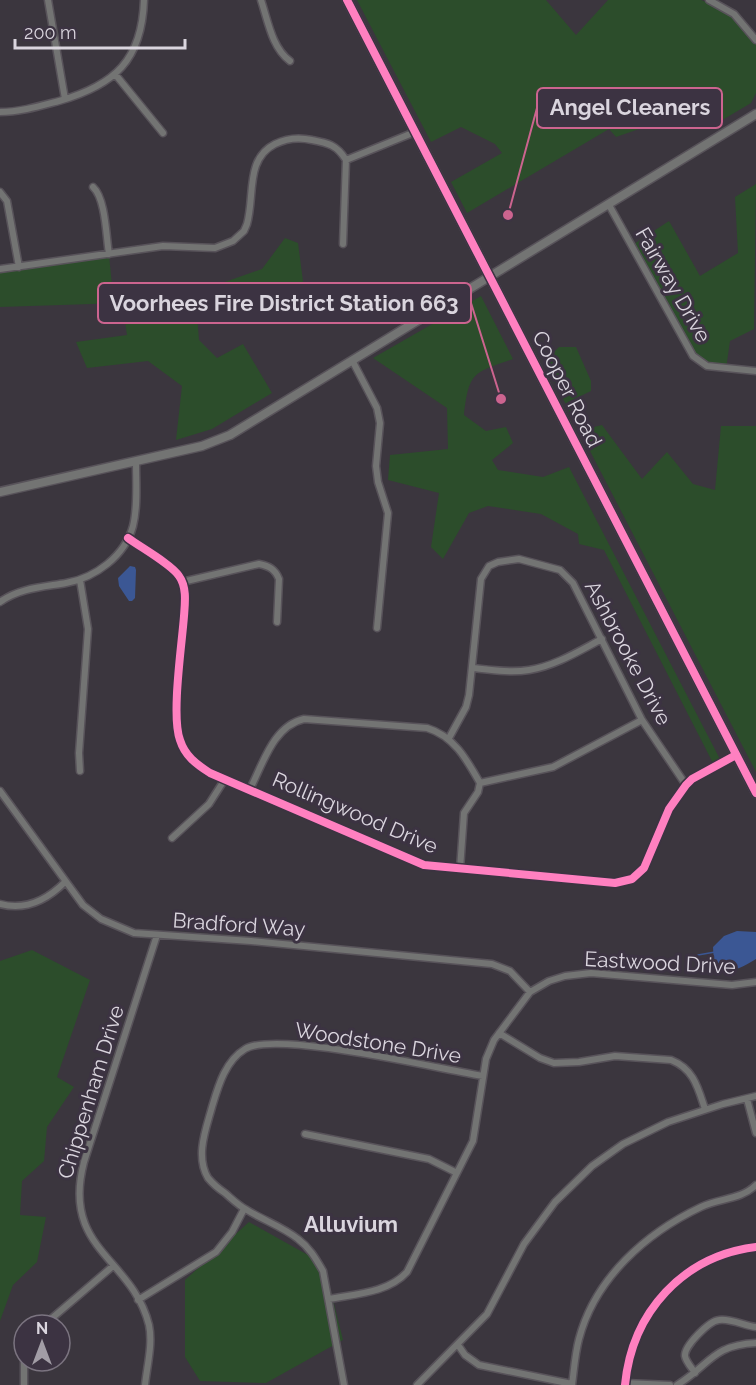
<svg xmlns="http://www.w3.org/2000/svg" width="756" height="1385" font-family="Raleway,sans-serif">
  <style>
    .green { fill: #2c4d2b }
    .water { fill: #3b5794 }
    .lines { fill: none; stroke-linecap: round; stroke-linejoin: round }
    .stream { stroke: #3b5794; stroke-width: 1.5 }
    .minor-casing { stroke: #58535a; stroke-width: 9 }
    .tertiary-casing { stroke: #58535a; stroke-width: 11 }
    .minor { stroke: #737473; stroke-width: 6 }
    .tertiary { stroke: #737473; stroke-width: 8 }
    .cycleway-casing { stroke: #3c3342; stroke-width: 11 }
    .cycleway { stroke: #ff80c0; stroke-width: 8 }
    .labels { text-anchor: middle; stroke-width: 6; stroke-linejoin: round; paint-order: stroke }
    .street-label { font-size: 21px; fill: #dad5de; stroke: #3c3342 }
    .neighbourhood-label { font-size: 22px; font-weight: bold; fill: #dad5de; stroke: #3c3342 }
    .leader { fill: none; stroke: #cc648f; stroke-width: 2 }
    .callout-dot { fill: #cc648f; stroke: #3c3342; stroke-width: 2 }
    .callout { fill: #3c3342; stroke: #cc648f; stroke-width: 2 }
    .callout-label { font-size: 22px; text-anchor: middle; font-weight: bold; fill: #dad5de }
  </style>
  <rect width="100%" height="100%" fill="#3b363e"/>
  <path class="green" d="M357,0H546L576,35L608,0H701L726,10L756,44V93L751,103L714,125L700,100L672,90L665,120L616,137L609,129L467,213L451,182L502,153L495,144L461,127L431,142Z
    M756,184L754,329L730,341L726,369L692,355L631,246L669,221L700,276L738,253L735,197Z
    M285,238L298,243L306,304L252,313L225,306L197,314L199,340L217,358L243,344L272,393L212,429L176,440L182,386L148,361L87,368L76,342L127,335L122,303L0,307V271L109,255L112,285H142L143,307H164V285L219,284L262,269Z
    M481,296L513,359C474,373 469,371 464,415L486,431L506,427L513,443L492,460L498,470L543,477L569,467L723,765L716,769L604,550L579,544L578,534L541,514L488,506L469,513L443,559L431,547L439,493L388,480L390,455L448,449L447,408L373,358Z
    M559,347H576L591,381V391L568,402L582,430L602,425L642,479L667,452L693,484L715,490L721,426H756V772L544,362Z
    M32,950L90,980L57,1077L74,1087L47,1127L44,1161L22,1181L20,1215L46,1217L37,1262L13,1285L0,1321V961Z
    M249,1222L324,1264L343,1340L266,1383L200,1381L185,1357V1280Z"/>
  <path class="water" d="M130,566L135,567L136,570L135,598L132,601H129L119,586L118,578Z
    M737,931L756,932V959C739,969 733,974 714,964L713,947L724,936Z"/>
  <g class="lines">
    <path class="stream" d="M698,955L715,952"/>
    <defs>
      <path id="minor" d="M48,0L65,99
        M261,0C268,21 272,48 290,61
        M709,0L734,14L756,40
        M115,74L163,133
        M0,112C20,112 40,106 59,101C115,85 142,60 144,0
        M346,160L415,132
        M93,187C106,199 106,237 109,254
        M0,192L7,201L19,267
        M609,205L693,356L707,366L756,371
        M0,269L163,246L215,248L233,241L244,231L247,224C255,196 245,159 275,144C287,138 299,137 312,140C328,143 337,145 346,160L343,244
        M352,360L377,408L380,423L376,466L378,482L388,513L377,628
        M128,538C140,547 171,564 179,576C187,587 185,603 184,616C182,644 171,716 180,740C185,756 196,764 210,773L424,865L615,883L632,879L644,868L669,809L686,785L692,779L736,755
        M80,580L88,629L79,753L80,771
        M182,582L259,564C269,566 275,569 279,579L277,622
        M0,602C19,588 43,587 66,583C95,578 125,556 133,526C138,506 136,483 136,462
        M473,668C491,670 511,673 529,670C555,666 579,651 602,639
        M449,738L466,707L469,695L481,579L489,566L498,562L519,559L560,570L573,583L642,720L686,785
        M480,783L553,767L642,720
        M250,789C263,764 273,726 304,719L427,728C454,736 467,760 480,783
        M0,791L83,905L101,919L134,933L251,941L492,964L510,971L530,992
        M172,838L209,804L225,779
        M460,869L464,813L478,792L480,783
        M0,904C26,911 47,900 65,882
        M499,1033L540,1058L554,1063L579,1062L615,1056L671,1060C694,1069 698,1088 705,1109
        M747,1099L756,1133
        M305,1134L429,1159L457,1173
        M329,1299C355,1294 388,1293 407,1272L473,1141L486,1059L494,1040L530,992L549,981L565,976L591,973L732,985L756,982
        M138,1300L216,1252L232,1232L244,1209
        M44,1325L113,1266
        M458,1345L465,1355L479,1365L572,1384
        M24,1360V1385
        M695,1373C692,1368 686,1362 685,1356C684,1346 709,1321 719,1320C730,1318 745,1326 756,1327
        M625,1383L670,1385
        M145,1385C147,1366 153,1344 149,1325C132,1257 61,1250 84,1162L157,935
        M344,1385L323,1271C316,1259 310,1248 298,1239C283,1227 263,1220 247,1210C239,1206 232,1199 225,1193C219,1189 213,1184 208,1178C195,1156 206,1129 212,1107C218,1087 225,1061 245,1049C277,1030 439,1069 483,1076
        M417,1385L487,1314L524,1244L555,1202L592,1166L623,1144L668,1122L723,1104L756,1096
        M572,1385C574,1370 575,1354 579,1339C595,1278 646,1233 701,1207C719,1198 741,1200 756,1185
        M625,1385C632,1312 683,1256 756,1247
        M677,1385C710,1365 712,1345 756,1343"/>
      <path id="tertiary" d="M347,0L756,793
        M0,492L202,446L230,435L756,114"/>
    </defs>
    <use href="#minor" class="minor-casing"/>
    <use href="#tertiary" class="tertiary-casing"/>
    <use href="#minor" class="minor"/>
    <use href="#tertiary" class="tertiary"/>
    <defs>
      <path id="cycleway" d="M347,0L756,793
        M128,538C140,547 171,564 179,576C187,587 185,603 184,616C182,644 171,716 180,740C185,756 196,764 210,773L424,865L615,883L632,879L644,868L669,809L686,785L692,779L736,755
        M625,1385C632,1312 683,1256 756,1247"/>
    </defs>
    <use href="#cycleway" class="cycleway-casing"/>
    <use href="#cycleway" class="cycleway"/>
  </g>
  <g class="labels">
    <g class="street-label">
      <text transform="translate(673 285) rotate(60)" y="7">Fairway Drive</text>
      <text transform="translate(567 389) rotate(63)" y="7">Cooper Road</text>
      <text transform="translate(628 653) rotate(62)" y="7">Ashbrooke Drive</text>
      <text transform="translate(355 813) rotate(23)" y="7">Rollingwood Drive</text>
      <text transform="translate(239 925) rotate(4)" y="7">Bradford Way</text>
      <text transform="translate(660 963) rotate(3)" y="7">Eastwood Drive</text>
      <text transform="translate(378 1043) rotate(9)" y="7">Woodstone Drive</text>
      <text transform="translate(91 1092) rotate(-73)" y="7">Chippenham Drive</text>
    </g>
    <g class="neighbourhood-label">
      <text x="351" y="1232">Alluvium</text>
    </g>
  </g>
  <path class="leader" d="M508 215L537 108M501 399L471 303"/>
  <g class="callout-dot">
    <circle cx="508" cy="215" r="6"/>
    <circle cx="501" cy="399" r="6"/>
  </g>
  <g class="callout">
    <rect x="537" y="88" width="185" height="40" rx="6"/>
    <rect x="98" y="283" width="373" height="40" rx="6"/>
  </g>
  <g class="callout-label">
    <text x="630" y="115">Angel Cleaners</text>
    <text x="284" y="311">Voorhees Fire District Station 663</text>
  </g>
  <g transform="translate(42 1343)"><circle r="28" fill="#3c3342" stroke="#7b7480" stroke-width="1.5"/>
  <path d="M0-4.5L10 22L0 15L-10 22Z" fill="#a29da6"/>
  <text y="-9" font-size="16" font-weight="bold" text-anchor="middle" fill="#dad5de">N</text>
  </g>
  <path d="M15 39v9h170v-9" fill="none" stroke="#dad5de" stroke-width="3"/>
  <text x="24" y="39" font-size="18" fill="#dad5de" stroke="#3c3342" stroke-width="4.5" paint-order="stroke">200 m</text>
</svg>
